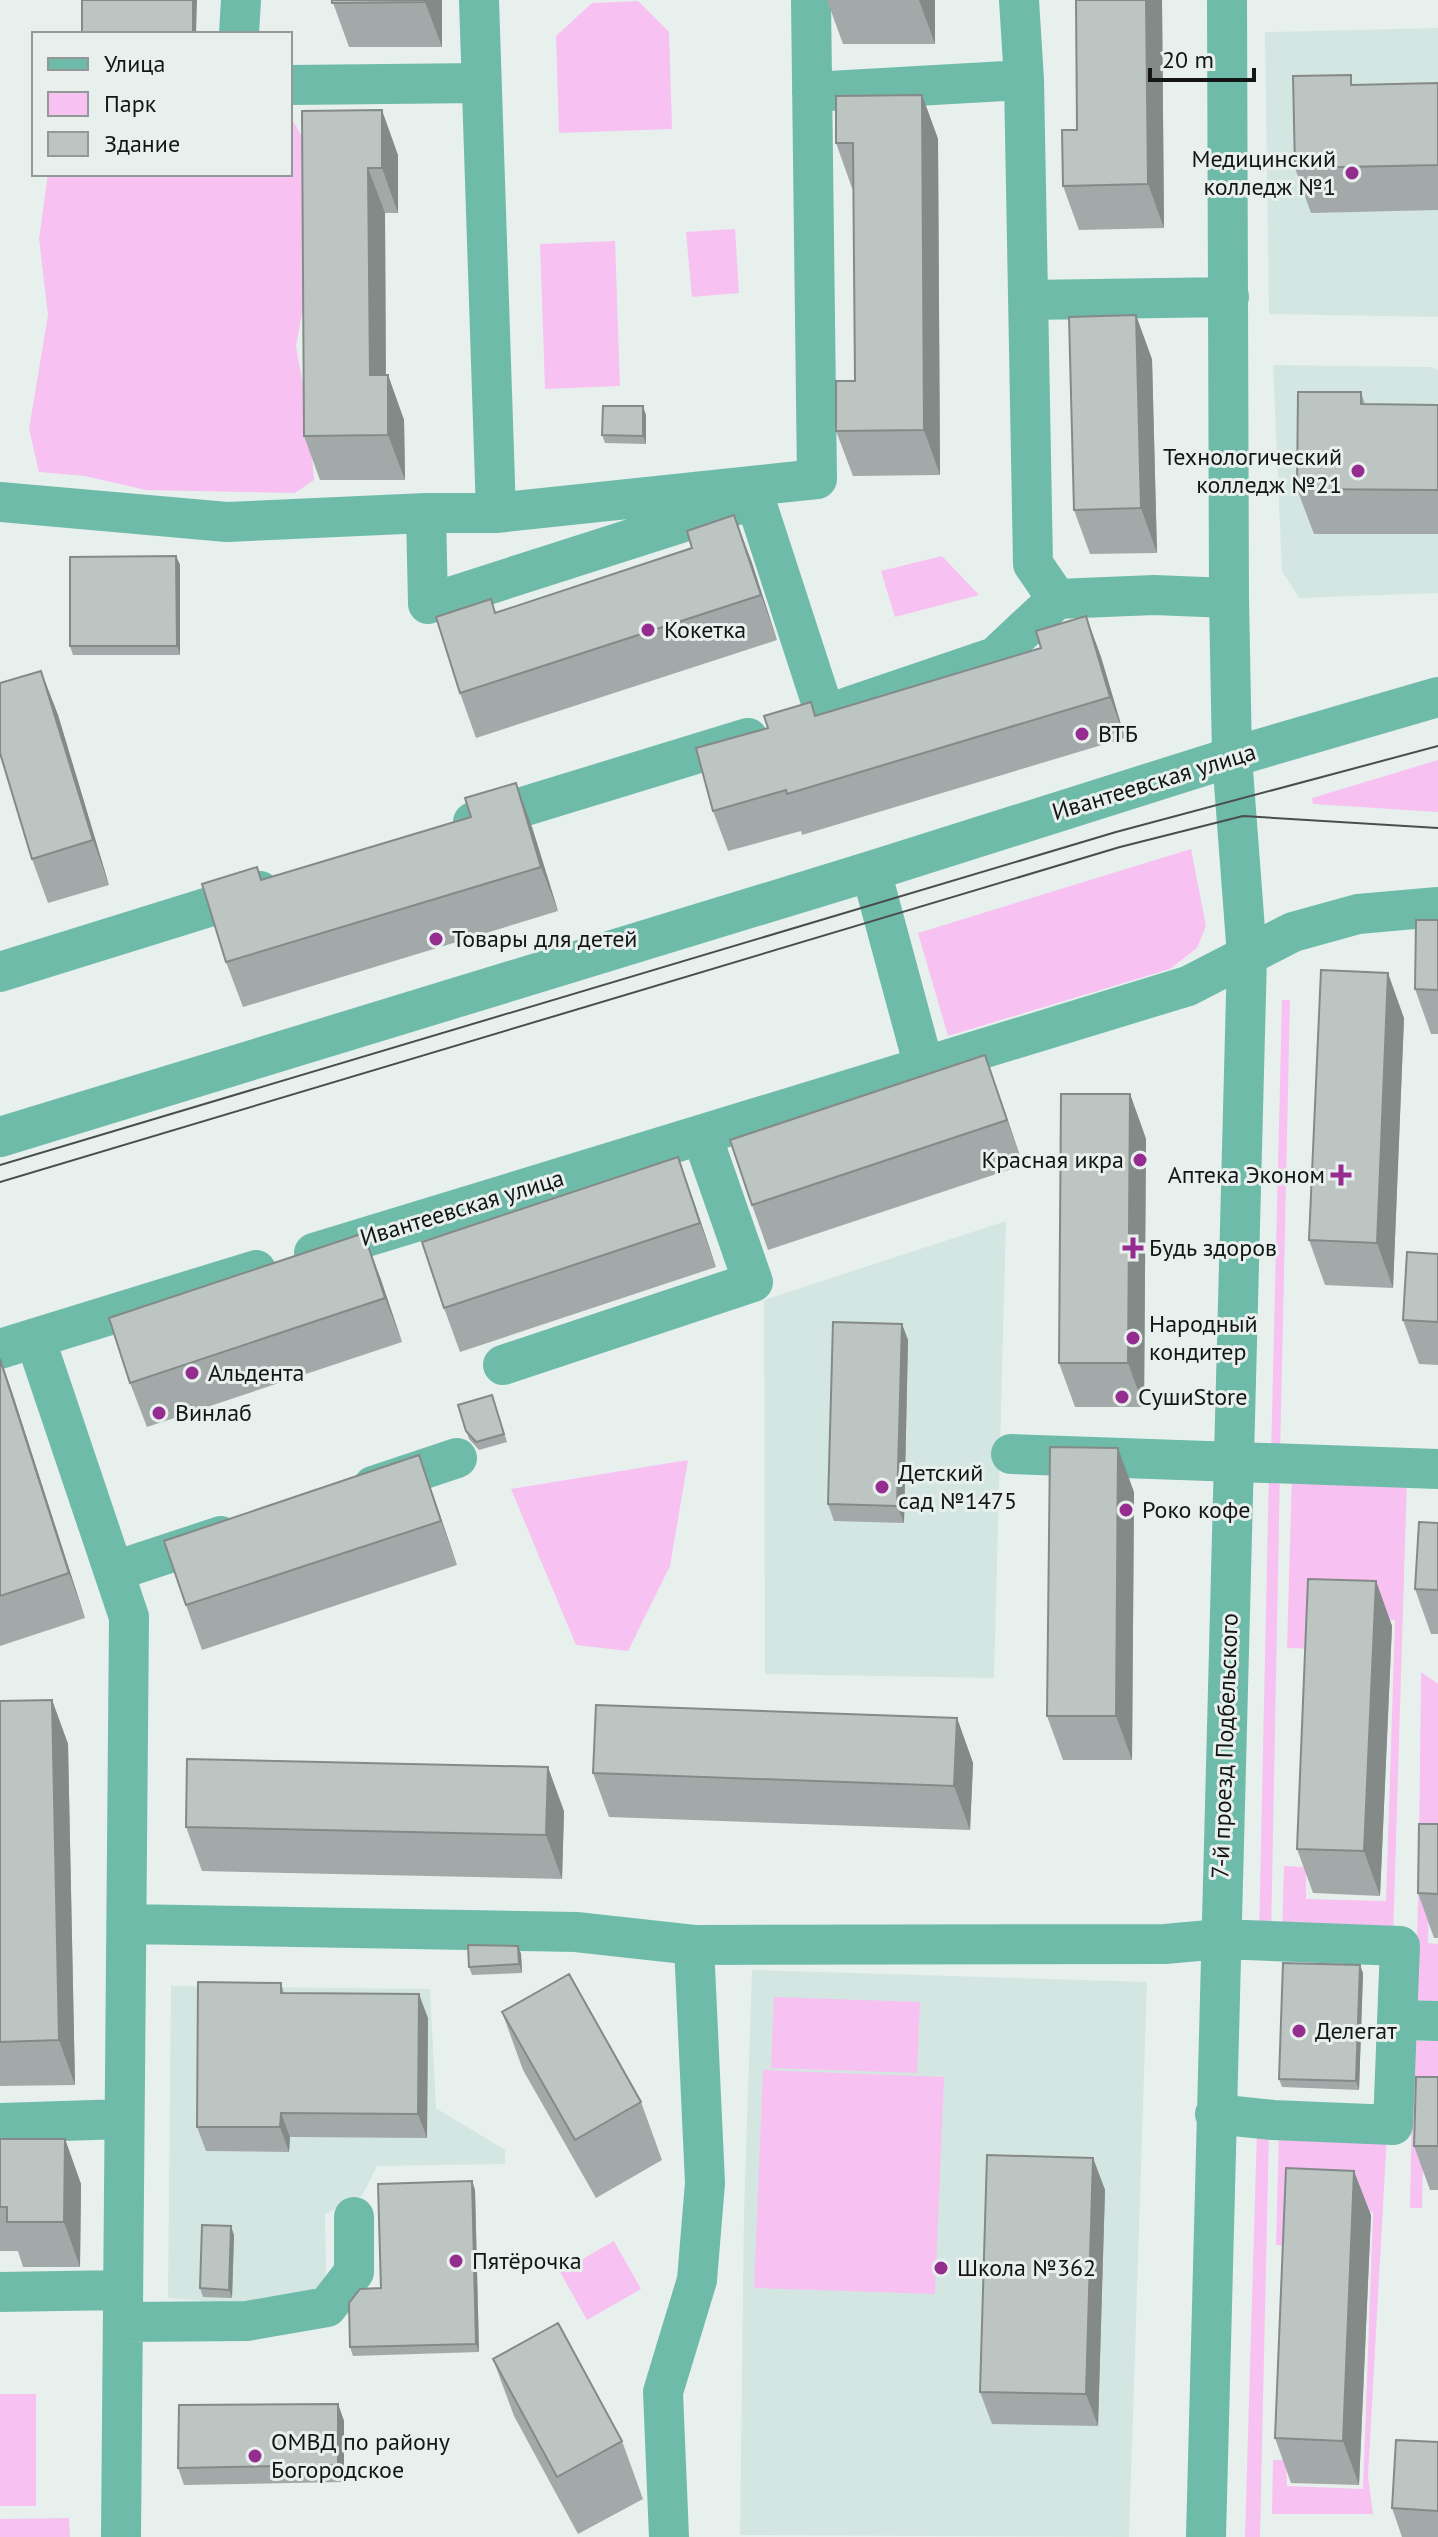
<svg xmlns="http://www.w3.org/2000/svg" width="1438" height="2537" font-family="'PT Sans',sans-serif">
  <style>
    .built { fill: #d4e6e1 }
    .green { fill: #f7c2f1 }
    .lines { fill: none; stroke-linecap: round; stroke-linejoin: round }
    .minor { stroke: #6fbbaa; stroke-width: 40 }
    .tram { stroke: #494e4c; stroke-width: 2 }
    .wall { fill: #a3a9a8 }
    .shaded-wall { fill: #848a88 }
    .building { fill: #bdc5c3; stroke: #848a88; stroke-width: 2 }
    .poi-dot { fill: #952d91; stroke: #e8f0ee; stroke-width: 3 }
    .labels { text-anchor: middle; stroke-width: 6; stroke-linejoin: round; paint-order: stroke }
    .poi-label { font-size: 24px; fill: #131615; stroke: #e8f0ee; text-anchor: start }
    .street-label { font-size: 24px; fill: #131615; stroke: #e8f0ee }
  </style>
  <rect width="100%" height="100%" fill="#e8f0ee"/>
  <path class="built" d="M1438,28V317L1269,314L1265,32Z
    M1273,365L1432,367L1438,370V593L1299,598L1282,571Z
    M1006,1221L994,1678L765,1674L764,1300Z
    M752,1970L1147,1982L1129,2537L740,2535L744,2213Z
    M171,1986L430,1989L436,2108L505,2150V2164L377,2166L362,2196L325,2214L326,2274L318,2289L236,2304L168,2298Z"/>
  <path class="green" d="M638,1L669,32L672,129L559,133L556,36L592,3Z
    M290,116L314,157L312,262L296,346L309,418L314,480L295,493L146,490L85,476L39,472L29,429L48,315L39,239L48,174H290Z
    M735,229L739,293L692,297L686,232Z
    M615,241L620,386L545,389L540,244Z
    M942,556L979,595L895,617L881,571Z
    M1438,760V812L1313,804L1312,798Z
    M1191,849L1206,926L1197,948L1170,969L948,1036L918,933Z
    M1282,1000H1290L1280,1456H1271Z
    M688,1460L670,1566L628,1651L576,1645L511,1489Z
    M1269,1470H1280L1271,1937H1259Z
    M1292,1475L1407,1478L1393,1939L1282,1936L1284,1866L1306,1867V1899L1386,1901L1395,1620L1319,1617L1317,1649L1287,1648Z
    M1421,1672L1438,1684V1842L1419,1854Z
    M1419,1867H1430L1428,1943L1438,1944V2010L1415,2011Z
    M774,1997L920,2002L917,2073L771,2068Z
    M1413,2041H1438V2113H1424L1422,2208H1410Z
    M763,2070L944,2077L935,2294L754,2288Z
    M1257,2129L1269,2130L1260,2537H1245Z
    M1279,2129L1387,2134L1368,2476L1373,2514H1272L1273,2460H1286L1287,2486L1363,2489L1373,2212L1300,2208L1297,2246L1276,2245Z
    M614,2241L641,2289L587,2320L560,2272Z
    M0,2394H36V2506H0Z
    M69,2518L70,2537H0V2519Z"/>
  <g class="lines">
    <path class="minor" d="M479,0L496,513
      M811,0L817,479
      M1019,0L1024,80L1033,564L1057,599L1154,595L1229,598
      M239,34L241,0
      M290,85L481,83
      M812,92L1024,80
      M1028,300L1229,297
      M755,499L825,714
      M0,502L227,522L426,513H496L817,479
      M426,513L428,604L737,505
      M848,707L995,657L1057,599
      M473,822L748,738
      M871,871L924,1067
      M0,972L260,891
      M0,1137L871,871L1232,757L1438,697
      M314,1253L1188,986L1293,932L1358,914L1438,907
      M35,1338L129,1617L121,2537
      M0,1349L256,1270
      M503,1365L753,1282L702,1136
      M1011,1454L1438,1469
      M373,1486L457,1458
      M115,1571L221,1536
      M128,1924L576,1932L694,1945
      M1398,2020L1438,2021
      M0,2123L124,2119
      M0,2292L123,2290
      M123,2322L247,2321L327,2307L354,2272V2217
      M669,2537L663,2392L697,2280L705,2183L694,1945L1165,1944L1220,1939L1400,1946L1393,2125L1273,2120L1215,2114
      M1206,2537L1247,956L1232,757L1229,598L1227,0"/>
    <path class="tram" d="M0,1165L1116,832L1438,746
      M0,1182L1120,847L1243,816L1438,828"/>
  </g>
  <path class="wall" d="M332,0H442V47H349Z
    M827,0H935V44H843Z
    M1162,0L1164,228L1079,230L1063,186L1077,130Z
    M1438,83V210L1311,213L1295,168L1354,85Z
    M922,95L938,139L940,475L853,476L836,431L855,381L854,188H852L836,143Z
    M302,111L398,155V213H385L386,375H388L404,420L405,480H320L304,436Z
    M1152,359L1157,553L1090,554L1074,510Z
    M1361,392L1365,404L1438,405V534H1314L1297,489Z
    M646,415V444L605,443L602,435Z
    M176,556L180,565V655H73L70,646Z
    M751,560L777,640L476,738L460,693L496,612Z
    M1086,616L1101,657L1125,738L802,835L801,831L728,851L713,811L816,716L1041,648Z
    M41,671L58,715L109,885L48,903L32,859Z
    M532,827L558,911L243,1007L226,962L262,880Z
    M1438,920V1034H1431L1415,989Z
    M1404,1018L1393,1288L1325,1285L1309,1240Z
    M1130,1094L1146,1139L1144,1407H1075L1059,1363Z
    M1001,1100L1023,1165L768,1250L752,1205Z
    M694,1202L716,1267L460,1352L444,1308Z
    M1438,1254V1365L1419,1364L1403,1320Z
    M380,1277L402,1342L147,1427L130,1383Z
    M902,1324L908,1340L904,1523L834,1521L828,1504Z
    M0,1358L12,1392L85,1618L0,1646Z
    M495,1404L507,1442L479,1450L469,1439L466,1431Z
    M419,1455L457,1565L202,1650L186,1605Z
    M1134,1492L1132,1760H1063L1047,1716Z
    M1438,1523V1634H1431L1415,1589Z
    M1376,1581L1392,1626L1380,1896L1313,1893L1297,1849Z
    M52,1700L68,1744L75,2085L0,2086V1701Z
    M957,1718L973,1763L970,1830L609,1817L593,1773Z
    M564,1811L562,1879L202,1871L186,1827Z
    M1438,1824V1938H1434L1418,1893Z
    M518,1946L521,1954L522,1973L472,1975L469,1967Z
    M1363,1973L1359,2090L1282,2087L1279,2079Z
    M281,1983L284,1993L428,2018L427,2138L290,2137L289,2152L206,2151L197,2127Z
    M502,2012L641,2102L662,2160L596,2198L523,2070Z
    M1438,2077V2190H1430L1414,2146Z
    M0,2139H65L81,2184L80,2267H23L18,2251H0Z
    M1093,2158L1105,2190L1098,2426L992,2424L980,2392Z
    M472,2181L475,2190L479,2352L353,2356L350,2347L381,2288Z
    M1371,2215L1359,2485L1291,2483L1275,2438Z
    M234,2235L232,2298L203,2297L200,2288Z
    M493,2359L622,2441L643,2499L578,2534L514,2416Z
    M338,2404L344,2421V2482L184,2485L178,2468Z
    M1438,2442V2537H1402L1392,2508Z"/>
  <path class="shaded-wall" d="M193,0H197L196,34H193Z
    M425,0H442V47L425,2Z
    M919,0H935V44Z
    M1146,0H1162L1164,228L1148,184Z
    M922,95L938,139L940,475L924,430Z
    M382,110L398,155V213L382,168Z
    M368,168L385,213L386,420L370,375Z
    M1136,315L1152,359L1157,553L1141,508Z
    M388,375L404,420L405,480L388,435Z
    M643,406L646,415V444L643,436Z
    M734,515L751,560L777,640L761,595Z
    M176,556L180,565V655L177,646Z
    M1086,616L1101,657L1125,738L1110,697Z
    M41,671L58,715L109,885L93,840Z
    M516,783L532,827L558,911L541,867Z
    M1388,973L1404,1018L1393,1288L1377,1243Z
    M985,1055L1001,1100L1023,1165L1007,1120Z
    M1130,1094L1146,1139L1144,1407L1128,1363Z
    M678,1157L694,1202L716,1267L700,1223Z
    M364,1233L380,1277L402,1342L385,1298Z
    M902,1324L908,1340L904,1523L897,1506Z
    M0,1358L12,1392L85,1618L69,1573Z
    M1118,1448L1134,1492L1132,1760L1116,1716Z
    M419,1455L435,1500L457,1565L441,1521Z
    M1376,1581L1392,1626L1380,1896L1364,1851Z
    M52,1700L68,1744L75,2085L59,2040Z
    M957,1718L973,1763L970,1830L954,1786Z
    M548,1767L564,1811L562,1879L546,1835Z
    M518,1946L521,1954L522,1973L519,1964Z
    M1360,1965L1363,1973L1359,2090L1356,2081Z
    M419,1994L428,2018L427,2138L418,2114Z
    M281,2113L290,2137L289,2152L280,2127Z
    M65,2139L81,2184L80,2267L64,2222Z
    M1093,2158L1105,2190L1098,2426L1086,2394Z
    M1354,2171L1371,2215L1359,2485L1343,2441Z
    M472,2181L475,2190L479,2352L476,2344Z
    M231,2226L234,2235L232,2298L229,2290Z
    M338,2404L344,2421V2482L338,2465Z"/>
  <path class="building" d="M82,0H193V34H82Z
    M332,0H425V2L332,3Z
    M1076,0H1146L1148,184L1063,186L1062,130H1077Z
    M1351,75V85L1438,83V165L1295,168L1293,76Z
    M922,95L924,430L836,431V381H855L853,143H836V96Z
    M382,110V168H368L370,375H388V435L304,436L302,111Z
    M1136,315L1141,508L1074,510L1069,317Z
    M1298,392H1361V404L1438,405V490L1297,489Z
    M603,406H643V436L602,435Z
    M734,515L761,595L460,693L436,617L491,599L495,613L692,548L687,531Z
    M176,556L177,646H70V557Z
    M1086,616L1110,697L787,794L786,790L713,811L696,748L768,728L764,716L811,702L815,716L1041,648L1036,631Z
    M41,671L93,840L32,859L0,753V683Z
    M516,783L541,867L226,962L202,884L257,867L261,880L471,817L465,798Z
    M1416,920H1438V990L1415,989Z
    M1321,970L1388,973L1377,1243L1309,1240Z
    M985,1055L1007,1120L752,1205L730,1140Z
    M1061,1094H1130L1128,1363H1059Z
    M678,1157L700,1223L444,1308L422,1242Z
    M364,1233L385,1298L130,1383L109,1318Z
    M1407,1252L1438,1254V1322L1403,1320Z
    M833,1322L902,1324L897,1506L828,1504Z
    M0,1359L69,1573L0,1596Z
    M492,1395L504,1434L476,1442L466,1431L458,1405Z
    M1050,1447L1118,1448L1116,1716H1047Z
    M419,1455L441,1521L186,1605L164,1541Z
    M1419,1522L1438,1523V1590L1415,1589Z
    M1308,1579L1376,1581L1364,1851L1297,1849Z
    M52,1700L59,2040L0,2042V1701Z
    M596,1705L957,1718L954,1786L593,1773Z
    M187,1759L548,1767L546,1835L186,1827Z
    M1419,1824H1438V1894L1418,1893Z
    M468,1945L518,1946L519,1964L469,1967Z
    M1283,1963L1360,1965L1356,2081L1279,2079Z
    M569,1974L641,2102L575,2140L502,2012Z
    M198,1982L281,1983V1993L419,1994L418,2114L281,2113L280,2127H197Z
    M1416,2077H1438V2146H1414Z
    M0,2139H65L64,2222H7V2207H0Z
    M987,2155L1093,2158L1086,2394L980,2392Z
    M1286,2168L1354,2171L1343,2441L1275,2438Z
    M472,2181L476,2344L350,2347L349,2303L360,2289L381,2288L378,2184Z
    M202,2225L231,2226L229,2290L200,2288Z
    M558,2323L622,2441L557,2477L493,2359Z
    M338,2404V2465L178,2468L179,2405Z
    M1396,2440L1438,2442V2511L1392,2508Z"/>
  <g class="poi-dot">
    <circle cx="1352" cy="173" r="8"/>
    <circle cx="1358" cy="471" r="8"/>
    <circle cx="648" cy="630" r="8"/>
    <circle cx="1082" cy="734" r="8"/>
    <circle cx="436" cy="939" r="8"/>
    <circle cx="1140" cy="1160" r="8"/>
    <path d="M1337 1163h8v8h8v8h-8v8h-8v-8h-8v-8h8z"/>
    <path d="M1129 1236h8v8h8v8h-8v8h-8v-8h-8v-8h8z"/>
    <circle cx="1133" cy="1338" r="8"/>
    <circle cx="192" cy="1373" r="8"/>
    <circle cx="1122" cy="1397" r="8"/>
    <circle cx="159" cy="1413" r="8"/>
    <circle cx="882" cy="1487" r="8"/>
    <circle cx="1126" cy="1510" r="8"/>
    <circle cx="1299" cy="2031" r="8"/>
    <circle cx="456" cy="2261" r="8"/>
    <circle cx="941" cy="2268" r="8"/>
    <circle cx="255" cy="2456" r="8"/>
  </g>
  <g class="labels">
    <g class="poi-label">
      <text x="1336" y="167" text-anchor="end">Медицинский<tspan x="1336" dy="28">колледж №1</tspan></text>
      <text x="1342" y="465" text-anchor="end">Технологический<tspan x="1342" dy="28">колледж №21</tspan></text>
      <text x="664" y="638">Кокетка</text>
      <text x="1098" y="742">ВТБ</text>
      <text x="452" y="947">Товары для детей</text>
      <text x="1124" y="1168" text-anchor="end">Красная икра</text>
      <text x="1325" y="1183" text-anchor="end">Аптека Эконом</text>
      <text x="1149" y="1256">Будь здоров</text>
      <text x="1149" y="1332">Народный<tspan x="1149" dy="28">кондитер</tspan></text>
      <text x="208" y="1381">Альдента</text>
      <text x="1138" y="1405">СушиStore</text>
      <text x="175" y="1421">Винлаб</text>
      <text x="898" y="1481">Детский<tspan x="898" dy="28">сад №1475</tspan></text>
      <text x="1142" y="1518">Роко кофе</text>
      <text x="1315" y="2039">Делегат</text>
      <text x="472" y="2269">Пятёрочка</text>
      <text x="957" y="2276">Школа №362</text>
      <text x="271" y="2450">ОМВД по району<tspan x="271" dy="28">Богородское</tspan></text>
    </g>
    <g class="street-label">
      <text transform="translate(1154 782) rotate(-17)" y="8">Ивантеевская улица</text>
      <text transform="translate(462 1208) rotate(-17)" y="8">Ивантеевская улица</text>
      <text transform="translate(1225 1746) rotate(-88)" y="8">7-й проезд Подбельского</text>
    </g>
  </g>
  <rect x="32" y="32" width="260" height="144" fill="#e8f0ee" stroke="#939997" stroke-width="2"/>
  <rect x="48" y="58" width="40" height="12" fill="#6fbbaa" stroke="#939997" stroke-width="2"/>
  <text x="104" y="72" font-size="24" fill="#131615">Улица</text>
  <rect x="48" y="92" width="40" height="24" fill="#f7c2f1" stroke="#939997" stroke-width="2"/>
  <text x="104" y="112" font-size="24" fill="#131615">Парк</text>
  <rect x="48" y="132" width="40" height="24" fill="#bdc5c3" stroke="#939997" stroke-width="2"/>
  <text x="104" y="152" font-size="24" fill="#131615">Здание</text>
  <path d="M1150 68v12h104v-12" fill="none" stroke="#131615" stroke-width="4"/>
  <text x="1162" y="68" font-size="24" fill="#131615" stroke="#e8f0ee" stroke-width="6" paint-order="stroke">20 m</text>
</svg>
